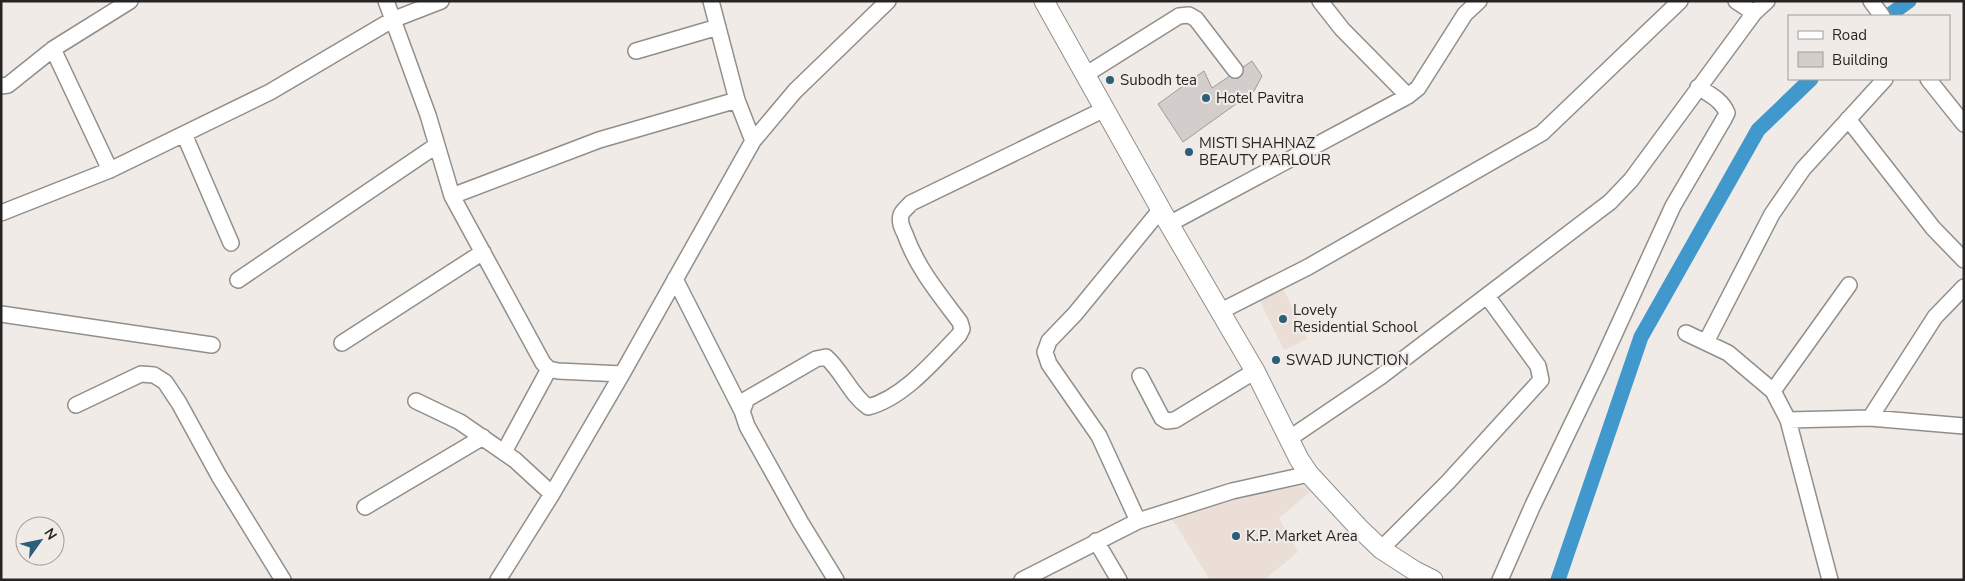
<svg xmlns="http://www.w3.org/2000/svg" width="1965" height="581" font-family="'Nunito Sans',sans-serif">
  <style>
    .built { fill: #eaded6 }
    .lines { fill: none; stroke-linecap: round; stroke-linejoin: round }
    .canal { stroke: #4198cc; stroke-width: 15 }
    .building { fill: #d3cecb; stroke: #9f9b97 }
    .minor-casing { stroke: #928e8a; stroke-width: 18 }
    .tertiary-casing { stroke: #928e8a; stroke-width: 21 }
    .minor { stroke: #fff; stroke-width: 15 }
    .tertiary { stroke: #fff; stroke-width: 19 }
    .poi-dot { fill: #2c5d7b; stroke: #f0ebe7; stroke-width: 2 }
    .labels { text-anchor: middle; stroke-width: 4.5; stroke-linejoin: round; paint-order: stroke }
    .poi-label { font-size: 15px; fill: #272524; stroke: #f0ebe7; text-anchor: start }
  </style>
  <rect width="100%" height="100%" fill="#f0ebe7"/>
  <path class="built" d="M1282,286L1307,339L1284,350L1259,299Z
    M1285,483L1314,489L1279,518L1298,552L1264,580H1210L1173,520Z"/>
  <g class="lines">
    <path class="canal" d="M1888,16L1909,1
      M1558,580L1641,337L1758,130L1811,79"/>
  </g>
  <path class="building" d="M1252,61L1262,76L1254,91L1183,142L1158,104L1204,71L1212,88Z"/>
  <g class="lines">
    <defs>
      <path id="minor" d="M386,1L428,115L452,196L543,363L549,369L558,371L622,374
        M711,1L737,100L753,141
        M1320,1L1342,29L1408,96
        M1736,1L1754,13L1767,1
        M1871,1L1882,16
        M53,49L110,170
        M636,51L718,27
        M1085,75L1179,16L1189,15L1196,19L1235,70
        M1928,79L1964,124
        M1,86L8,85L53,49L130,1
        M1848,119L1933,228L1964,260
        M184,134L231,243
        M452,196L599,140L737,100
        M1,213L110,170L270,92L392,20L441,1
        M1169,224L1408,96L1418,88L1465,14L1479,1
        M675,279L742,411
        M238,280L437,145
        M1221,311L1308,267L1542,133L1680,1
        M1,314L212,345
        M1686,333L1728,353L1773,391L1788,420L1830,580
        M1706,342L1772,214L1803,169L1885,79
        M342,343L483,252
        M1140,376L1162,418L1167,421L1175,420L1255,371
        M1773,391L1849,285
        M416,401L460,422L515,460L552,494
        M76,405L141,374L154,375L165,382L179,403L219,476L283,580
        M1870,418L1935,317L1964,287
        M1788,420L1870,418L1964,426
        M1290,438L1380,377L1610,202L1631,180L1754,13
        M504,452L549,369
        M365,507L483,437
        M1138,521L1099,436L1049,364L1045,352L1049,341L1075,314L1161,209
        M1096,541L1119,580
        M1381,549L1448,482L1541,380L1538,366L1487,296
        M498,580L552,494L622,374L753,141L795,91L888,1
        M836,580L801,523L747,426L742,411L747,399L816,359L826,357C843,372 850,394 868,407C903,398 934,361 959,335L962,329L960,322C939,294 917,268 905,234C902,228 899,222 901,215C903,210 908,207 911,203L1105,109
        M1022,580L1138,521L1232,491L1309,474
        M1500,580L1533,505L1598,370L1673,206L1724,119L1727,113C1722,100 1709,94 1698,87"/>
      <path id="tertiary" d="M1044,1L1169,224L1255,371L1299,459L1309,474L1358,527L1381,549L1415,571L1433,580"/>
    </defs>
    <use href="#minor" class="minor-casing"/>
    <use href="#tertiary" class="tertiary-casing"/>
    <use href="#minor" class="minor"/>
    <use href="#tertiary" class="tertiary"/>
  </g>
  <g class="poi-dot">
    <circle cx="1110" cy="80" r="5"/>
    <circle cx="1206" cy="98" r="5"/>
    <circle cx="1189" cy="152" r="5"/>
    <circle cx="1283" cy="319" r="5"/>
    <circle cx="1276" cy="360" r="5"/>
    <circle cx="1236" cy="536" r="5"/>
  </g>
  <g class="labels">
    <g class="poi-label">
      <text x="1120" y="85">Subodh tea</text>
      <text x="1216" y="103">Hotel Pavitra</text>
      <text x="1199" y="148">MISTI SHAHNAZ<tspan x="1199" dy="17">BEAUTY PARLOUR</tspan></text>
      <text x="1293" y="315">Lovely<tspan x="1293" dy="17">Residential School</tspan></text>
      <text x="1286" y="365">SWAD JUNCTION</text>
      <text x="1246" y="541">K.P. Market Area</text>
    </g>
  </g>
  <rect width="1965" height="581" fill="none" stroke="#272524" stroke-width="5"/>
  <rect x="1788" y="15" width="162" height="65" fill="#f0ebe7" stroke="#a09c99"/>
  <rect x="1798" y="31" width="25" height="8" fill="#ffffff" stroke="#a09c99"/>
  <text x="1832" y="40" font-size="15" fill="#272524">Road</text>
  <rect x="1798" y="52" width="25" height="15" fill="#d3cecb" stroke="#a09c99"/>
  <text x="1832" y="65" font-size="15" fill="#272524">Building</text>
  <g transform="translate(40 541) rotate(57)"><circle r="24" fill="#f0ebe7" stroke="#a09c99"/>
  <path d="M0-4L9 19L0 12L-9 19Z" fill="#2c5d7b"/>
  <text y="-8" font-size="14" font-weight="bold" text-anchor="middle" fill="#272524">N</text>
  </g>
</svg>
